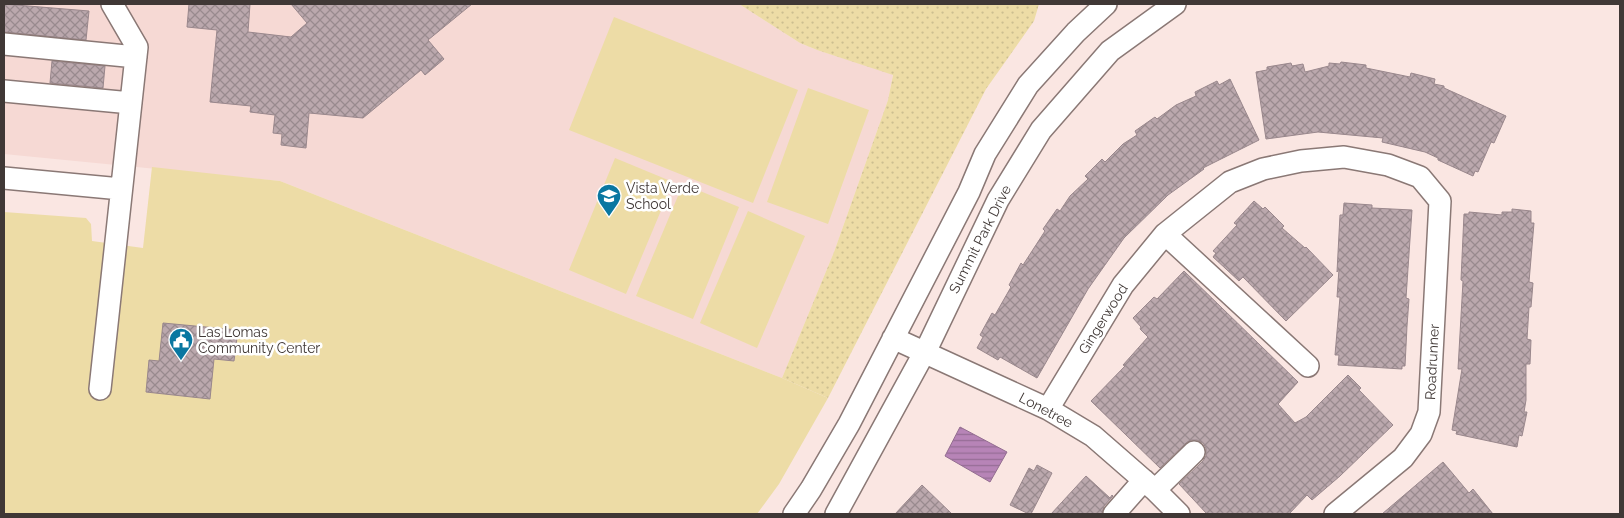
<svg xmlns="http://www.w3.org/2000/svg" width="1624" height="518" font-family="Raleway,sans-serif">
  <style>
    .built { fill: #f6d9d4 }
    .grass { fill: url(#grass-dots) }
    .green { fill: #eddca6 }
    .water { fill: url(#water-rules); stroke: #936d90 }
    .building { fill: url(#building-cross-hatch); stroke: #99878c }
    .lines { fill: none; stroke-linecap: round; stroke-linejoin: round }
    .minor-casing { stroke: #8a7875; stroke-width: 24 }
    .minor { stroke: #fff; stroke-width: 21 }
    .labels { text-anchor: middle; stroke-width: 5; stroke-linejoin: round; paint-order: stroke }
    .poi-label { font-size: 14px; fill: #403836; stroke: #fff; text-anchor: start }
    .street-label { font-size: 14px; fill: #403836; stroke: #fff }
  </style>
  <defs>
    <pattern id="grass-dots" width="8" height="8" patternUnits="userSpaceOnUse" patternTransform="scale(1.25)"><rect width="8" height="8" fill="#eddca6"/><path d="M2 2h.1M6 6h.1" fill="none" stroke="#ccbe90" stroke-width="1.8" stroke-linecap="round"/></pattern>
    <pattern id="water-rules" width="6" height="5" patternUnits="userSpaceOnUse" patternTransform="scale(1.25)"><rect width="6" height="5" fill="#b784b7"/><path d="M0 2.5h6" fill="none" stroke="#966d96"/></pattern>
    <pattern id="building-cross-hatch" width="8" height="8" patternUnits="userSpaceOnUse" patternTransform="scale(1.25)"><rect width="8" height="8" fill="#bba8ad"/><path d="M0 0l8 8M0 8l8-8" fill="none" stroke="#998a8e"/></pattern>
  </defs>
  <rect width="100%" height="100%" fill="#fae6e2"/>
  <path class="built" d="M4,4H739L800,43L817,50L893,74L888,100L834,252L782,378L280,181L4,154Z"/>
  <path class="grass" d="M739,4H1039L1034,21L986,89L828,398L782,378L834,252L888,100L893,75L817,50L800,43Z"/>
  <path class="green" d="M614,17L798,90L753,203L569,130Z
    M808,88L869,110L828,224L767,202Z
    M615,158L673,182L626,294L569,270Z
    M152,167L280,181L782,378L828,398L779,484L757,514H4V212L86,218L91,224L92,241L143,248Z
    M683,184L739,207L693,319L636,296Z
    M748,211L805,236L757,348L700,323Z"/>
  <path class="water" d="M960,427L1007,452L990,482L945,456Z"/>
  <path class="building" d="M4,4L89,11L86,40L4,32Z
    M189,4H250L248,32L291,37L307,23L291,4H472L428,40L444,59L425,75L421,70L363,118L309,113L306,148L281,145L282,134L273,133L275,115L250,112L251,106L210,102L217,30L187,27Z
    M52,61L105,66L103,88L50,83Z
    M1341,62L1366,65V68L1410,77L1411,73L1435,79L1434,84L1444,86V88L1506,116L1494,143L1491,142L1478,172L1475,171L1473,176L1438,160V158L1425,152L1382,142L1383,138L1318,132L1266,139L1256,72L1267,70V67L1291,63L1292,66L1303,64L1305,72L1329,66V63L1340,64Z
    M1230,79L1259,140L1203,168L1204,169L1168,195L1124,238L1088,289L1037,378L1000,357L998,360L977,348L983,337L980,335L992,313L995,315L1011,287L1009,285L1021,263L1023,265L1045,231L1043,229L1057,209L1060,211L1070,196L1088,179L1085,176L1102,159L1105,162L1123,144L1137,135L1135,131L1155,117L1157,119L1176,105L1196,96L1195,92L1217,81L1219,85Z
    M1254,201L1263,209L1265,207L1284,226L1282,228L1305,248L1306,247L1333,275L1286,321L1243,277L1239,281L1213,257L1216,253L1213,251L1237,225L1234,223Z
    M1344,203L1372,205V208L1412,210L1406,298L1409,299L1407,326L1405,366H1402V369L1338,365L1339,355H1335L1340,297H1337L1339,269L1337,272L1340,215H1343Z
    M1512,209L1531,211V223H1534L1529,282L1533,283L1531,307H1529L1527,339L1531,340L1530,364H1526V400L1524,412H1527L1522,436L1519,435L1517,447L1456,434L1457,431L1452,430L1462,369H1458L1463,281L1461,280L1464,214H1469V212L1502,215V212H1512Z
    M1184,271L1298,382L1278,404L1295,423L1306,417L1348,375L1361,388L1359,390L1393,425L1340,476L1312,500L1307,495L1289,514H1207L1179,484L1203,461L1206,456V448L1203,443L1197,440H1191L1186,443L1160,468L1091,401L1125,366L1123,365L1148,337L1140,329L1141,327L1133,318L1154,297L1157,299Z
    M163,323L238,330L234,361L214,359L210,399L146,392L149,360L159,361Z
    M1443,462L1469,493L1473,489L1493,514H1382Z
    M1037,465L1052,473L1031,514H1029L1010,505L1029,468L1034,471Z
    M1086,476L1110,498L1112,495L1113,496L1104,506L1102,514H1051Z
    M922,485L952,514H895Z"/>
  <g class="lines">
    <defs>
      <path id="minor" d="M4,44L136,57
        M4,91L131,103
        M4,178L121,189
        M1165,234L1308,366
        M893,338L1048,409L1093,436L1155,490L1179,514
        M100,389L137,47L112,4
        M1048,409L1123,285L1165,234L1230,182L1263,169L1301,161L1344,157L1388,165L1420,177L1440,201L1429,412L1421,434L1403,458L1335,514
        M1155,490L1194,452
        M794,514L811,489L849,424L969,192L985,154L1028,85L1076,32L1106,4
        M836,514L929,344L998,200L1041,130L1110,51L1175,4
        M1114,514L1144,480"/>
    </defs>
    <use href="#minor" class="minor-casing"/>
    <use href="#minor" class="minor"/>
  </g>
  <defs>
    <symbol id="school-pin" viewBox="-11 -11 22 30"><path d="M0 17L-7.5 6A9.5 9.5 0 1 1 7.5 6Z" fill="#0977a1" stroke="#fff"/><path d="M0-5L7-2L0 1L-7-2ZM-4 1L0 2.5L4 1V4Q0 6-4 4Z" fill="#fff"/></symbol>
    <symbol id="civic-pin" viewBox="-11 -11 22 30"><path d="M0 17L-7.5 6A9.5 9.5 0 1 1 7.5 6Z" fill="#0977a1" stroke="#fff"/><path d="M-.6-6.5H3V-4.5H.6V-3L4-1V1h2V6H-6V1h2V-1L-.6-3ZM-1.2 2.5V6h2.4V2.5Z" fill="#fff"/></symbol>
  </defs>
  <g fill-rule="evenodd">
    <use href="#school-pin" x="595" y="182" width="28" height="38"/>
    <use href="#civic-pin" x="167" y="326" width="28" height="38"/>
  </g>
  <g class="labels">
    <g class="poi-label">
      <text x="626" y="193">Vista Verde<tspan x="626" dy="16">School</tspan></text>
      <text x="198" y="337">Las Lomas<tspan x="198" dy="16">Community Center</tspan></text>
    </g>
    <g class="street-label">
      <text transform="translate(980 239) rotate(-63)" y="5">Summit Park Drive</text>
      <text transform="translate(1103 319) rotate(-58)" y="5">Gingerwood</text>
      <text transform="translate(1432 362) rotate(-87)" y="5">Roadrunner</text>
      <text transform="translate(1046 410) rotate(28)" y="5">Lonetree</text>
    </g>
  </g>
  <rect width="1624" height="518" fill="none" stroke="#403836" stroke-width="10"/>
</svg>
